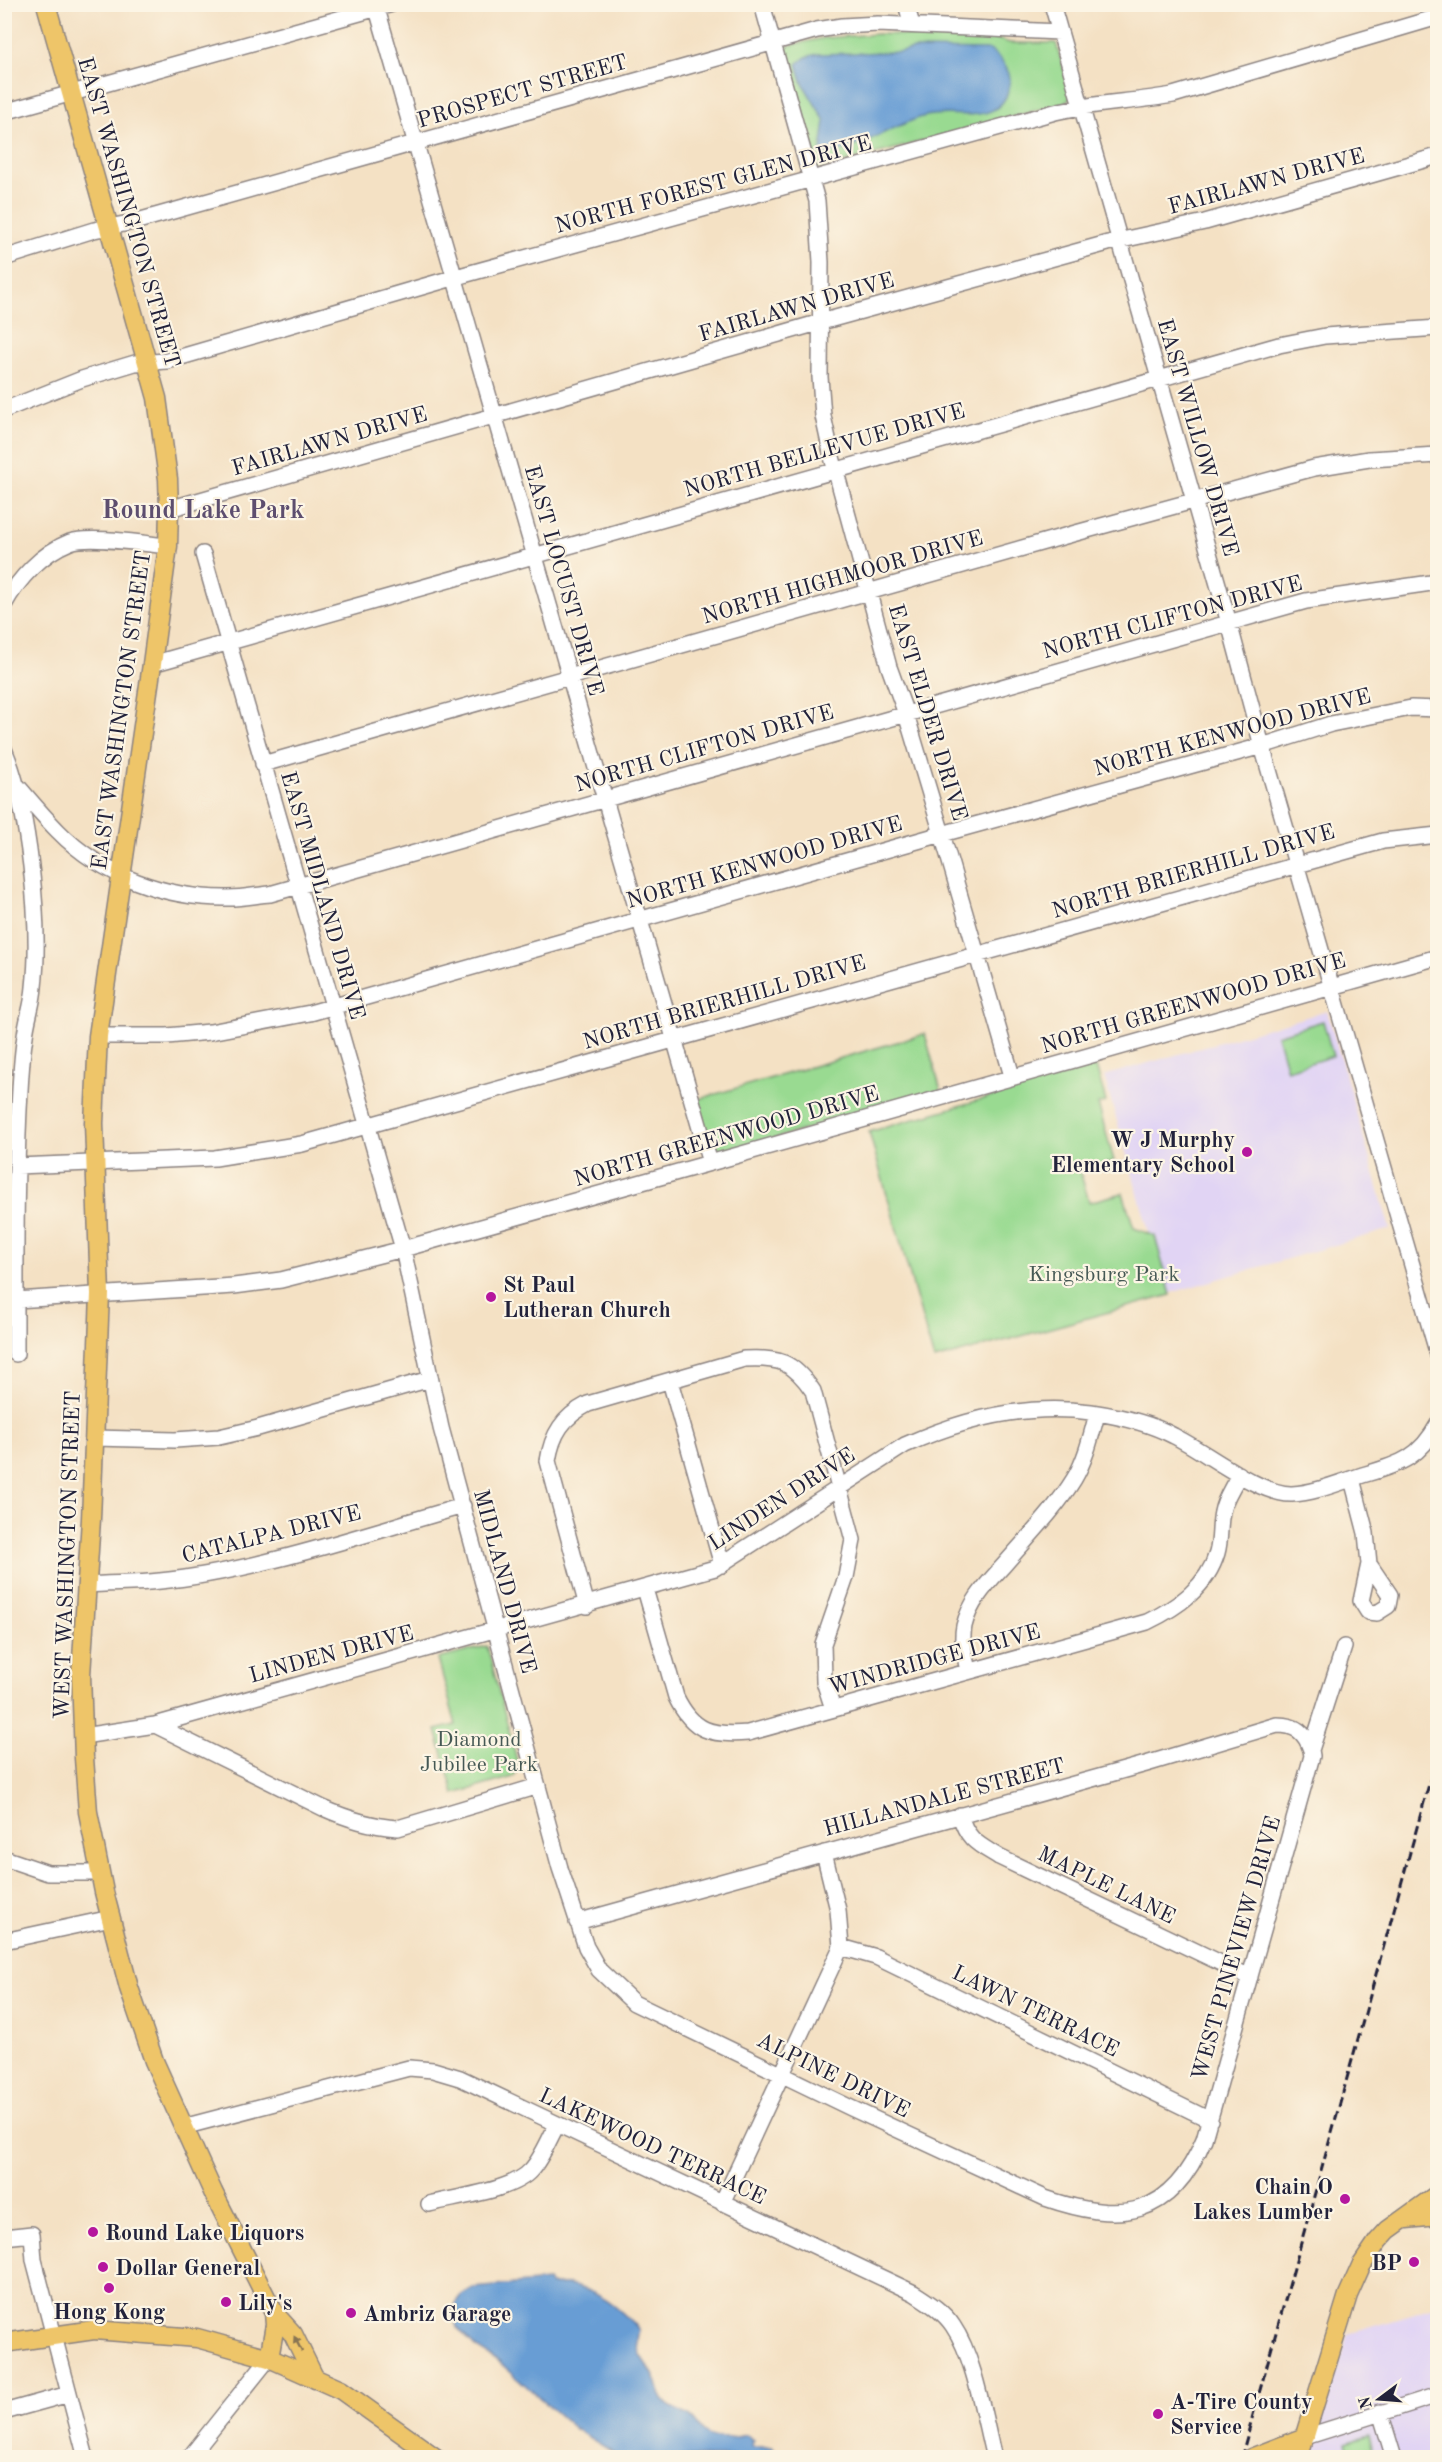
<svg xmlns="http://www.w3.org/2000/svg" width="1442" height="2462" font-family="'Old Standard TT',serif">
  <style>
    .built { fill: #e1d4f4 }
    .green { fill: #99da91; stroke: #5e7e66; stroke-width: 1.5 }
    .water { fill: #689dd4; stroke: #456088; stroke-width: 1.5 }
    .lines { fill: none; stroke-linecap: round; stroke-linejoin: round }
    .minor-casing { stroke: #8b8280; stroke-width: 18 }
    .major-casing { stroke: #8b8280; stroke-width: 21 }
    .minor { stroke: #fff; stroke-width: 15 }
    .major { stroke: #eec569; stroke-width: 18 }
    .rail { stroke: #22223b; stroke-width: 3; stroke-dasharray: 9 4.5; stroke-linecap: butt }
    .oneway { fill: #887452 }
    .poi-dot { fill: #b5179e; stroke: #fcf5e5; stroke-width: 2 }
    .labels { text-anchor: middle; stroke-width: 4.5; stroke-linejoin: round; paint-order: stroke }
    .street-label { font-size: 22px; fill: #22223b; stroke: #fcf5e5 }
    .poi-label { font-size: 22px; font-weight: bold; fill: #22223b; stroke: #fcf5e5; text-anchor: start }
    .park-label { font-size: 22px; fill: #465955; stroke: #fcf5e5 }
    .quarter-label { font-size: 26px; font-weight: bold; fill: #5d4e6f; stroke: #fcf5e5 }
  </style>
  <rect width="100%" height="100%" fill="#fcf5e5"/>
  <filter id="ink" filterUnits="userSpaceOnUse"><feTurbulence type="fractalNoise" baseFrequency=".0167" numOctaves="2"/><feDisplacementMap in="SourceGraphic" scale="12" xChannelSelector="R" yChannelSelector="G"/><feConvolveMatrix kernelMatrix="1 2 1 2 8 2 1 2 1" color-interpolation-filters="sRGB"/></filter>
  <filter id="wash" filterUnits="userSpaceOnUse"><feTurbulence type="fractalNoise" baseFrequency=".008" numOctaves="4" result="noise"/><feDisplacementMap in="SourceGraphic" scale="24" xChannelSelector="R" yChannelSelector="G"/><feGaussianBlur stdDeviation="1.35" result="paint"/><feColorMatrix in="noise" values="0 0 0 0 0 0 0 0 0 0 0 0 0 0 0 0 0 1.4 0 .05"/><feComposite in="paint" operator="in"/></filter>
  <g filter="url(#wash)">
    <rect width="100%" height="100%" fill="#f4e1c4"/>
    <path class="built" d="M1327,1011L1390,1229L1167,1294L1104,1076Z
      M1437,2307V2457L1310,2458L1348,2334Z"/>
    <path class="green" d="M878,34L991,37L1010,43H1056L1072,97L1064,103L820,169L816,167L782,52L786,46L824,38Z
      M1323,1021L1333,1056L1287,1070L1277,1035Z
      M925,1034L941,1091L723,1153L707,1144L695,1100Z
      M1096,1066L1106,1102L1098,1104L1114,1161L1080,1171L1089,1202L1123,1193L1134,1228L1155,1236L1171,1295L934,1360L869,1132Z
      M487,1646L519,1768L513,1777L454,1794L436,1730L456,1725L438,1659Z
      M1369,2436L1375,2457H1351L1346,2443Z"/>
    <path class="water" d="M915,49L990,50C999,56 1012,71 1010,84C1002,129 957,109 926,116C894,124 855,152 823,154L821,150L825,121L803,84L797,64L806,57L818,54L898,52Z
      M547,2281L550,2285C557,2286 563,2284 569,2285C599,2291 619,2307 639,2330C633,2349 641,2358 652,2372C659,2381 657,2393 665,2402C671,2409 682,2411 689,2416C696,2420 699,2429 705,2433C717,2441 734,2438 746,2435L754,2440L752,2444L753,2447H773L778,2457H621L575,2429L498,2361L475,2347L457,2327L453,2314L456,2303L463,2294L473,2288Z"/>
  </g>
  <g filter="url(#ink)">
    <g class="lines">
      <defs>
        <path id="minor" d="M762,4L817,201L821,262L820,377L823,416L832,457L889,667L906,714L942,834L1012,1076
          M906,4L912,25
          M1052,4L1229,623L1262,746L1438,1355
          M377,9L710,1163
          M4,112L392,4
          M4,258L94,230L134,222L817,30L842,26L878,24L1060,32
          M4,410L82,379L135,363L167,361L456,277L1055,112C1094,103 1134,102 1173,95L1438,17
          M169,509L821,322L1108,243L1205,222L1438,156
          M203,554L403,1249L441,1428L560,1868L586,1947L599,1970L634,2003L851,2108L1045,2198C1120,2224 1171,2219 1204,2139L1312,1756L1311,1750L1344,1647
          M4,605C18,579 42,553 70,542C89,535 146,544 168,546
          M152,664L1279,345L1325,336L1438,328
          M4,749C29,808 41,923 34,987C33,1003 27,1019 25,1036C22,1054 21,1072 20,1090C15,1178 16,1266 16,1354
          M263,764L1065,536L1314,468L1369,459L1438,455
          M15,783C29,799 43,816 58,831C102,876 167,899 229,898C243,898 257,895 270,894L1306,601L1438,582
          M98,1036H167L210,1032L310,1013L942,834L1262,746L1331,724L1411,708L1438,709
          M17,1166L215,1158L302,1144L1383,841L1438,835
          M16,1300L234,1286L281,1280L403,1249L710,1163L1438,957
          M670,1381L722,1565
          M94,1438L175,1440L219,1437L258,1428L430,1379
          M1352,1479L1366,1533L1369,1564L1361,1601L1368,1612L1377,1613L1388,1606L1390,1595L1369,1564
          M87,1585C111,1583 136,1584 160,1581C259,1571 367,1533 463,1506
          M645,1589L676,1697C693,1732 712,1736 748,1733L1147,1622C1178,1607 1207,1587 1217,1553C1221,1539 1219,1525 1222,1512C1224,1499 1234,1486 1239,1474
          M587,1606L548,1461C552,1434 563,1417 588,1404L744,1359C778,1357 793,1361 813,1391L853,1540L846,1577L823,1644L824,1681L833,1709
          M968,1671C965,1656 961,1641 964,1626C970,1601 988,1583 1004,1565C1028,1537 1055,1510 1074,1479C1086,1459 1091,1436 1097,1414
          M155,1725L323,1808C348,1819 370,1826 398,1828L538,1786
          M83,1736L155,1725L715,1568L905,1445C963,1419 1027,1403 1091,1412C1118,1416 1150,1423 1174,1436C1205,1451 1259,1495 1292,1494C1316,1493 1343,1481 1366,1474C1401,1464 1420,1457 1438,1424
          M960,1815C967,1840 978,1844 999,1857L1250,1977
          M4,1858L48,1873H100
          M577,1922L1146,1764L1277,1725C1296,1725 1305,1732 1311,1750
          M4,1941L111,1918
          M841,1947L876,1957L1210,2120
          M183,2127L409,2068L433,2070L460,2078L914,2293C928,2302 944,2312 953,2326C975,2358 984,2419 994,2458
          M722,2203L841,1947L838,1910L824,1853
          M429,2204C456,2197 513,2191 531,2170C542,2158 549,2139 557,2125
          M4,2237L32,2234L34,2260L86,2458
          M4,2412L69,2394
          M1380,2412L1394,2458
          M1305,2437L1438,2395
          M189,2458L269,2358"/>
        <path id="major" d="M46,4L157,398L168,479L169,509L168,546L152,664L98,1036L94,1123L100,1294L91,1519L81,1675L84,1758L88,1812L104,1892L129,1988L154,2061L213,2192L274,2313L275,2325L269,2358
          M1406,2219L1438,2216
          M274,2313L293,2334L315,2379
          M4,2343L94,2330L197,2338L269,2358L341,2390L436,2458
          M1251,2458L1305,2437
          M1298,2458L1348,2295L1361,2266L1378,2241L1388,2230L1438,2194"/>
      </defs>
      <use href="#minor" class="minor-casing"/>
      <use href="#major" class="major-casing"/>
      <use href="#minor" class="minor"/>
      <use href="#major" class="major"/>
      <path class="rail" d="M1241,2458L1438,1752"/>
    </g>
    <defs><path id="oneway-solid" d="M-6-.8H1V-3.2L6.5 0L1 3.2V.8H-6Z" transform="scale(1.5)"/></defs>
    <use class="oneway" href="#oneway-solid" transform="translate(298 2344) rotate(-117)"/>
  </g>
  <g class="poi-dot">
    <circle cx="1247" cy="1152" r="6"/>
    <circle cx="491" cy="1297" r="6"/>
    <circle cx="1345" cy="2199" r="6"/>
    <circle cx="93" cy="2232" r="6"/>
    <circle cx="1414" cy="2262" r="6"/>
    <circle cx="103" cy="2267" r="6"/>
    <circle cx="109" cy="2288" r="6"/>
    <circle cx="226" cy="2302" r="6"/>
    <circle cx="351" cy="2313" r="6"/>
    <circle cx="1158" cy="2414" r="6"/>
  </g>
  <g class="labels">
    <g class="street-label">
      <text transform="translate(522 90) rotate(-16)" y="8">PROSPECT STREET</text>
      <text transform="translate(1266 180) rotate(-15)" y="8">FAIRLAWN DRIVE</text>
      <text transform="translate(713 183) rotate(-15)" y="8">NORTH FOREST GLEN DRIVE</text>
      <text transform="translate(130 212) rotate(74)" y="8">EAST WASHINGTON STREET</text>
      <text transform="translate(796 306) rotate(-16)" y="8">FAIRLAWN DRIVE</text>
      <text transform="translate(1199 437) rotate(74)" y="8">EAST WILLOW DRIVE</text>
      <text transform="translate(329 440) rotate(-16)" y="8">FAIRLAWN DRIVE</text>
      <text transform="translate(824 449) rotate(-16)" y="8">NORTH BELLEVUE DRIVE</text>
      <text transform="translate(842 576) rotate(-16)" y="8">NORTH HIGHMOOR DRIVE</text>
      <text transform="translate(565 580) rotate(74)" y="8">EAST LOCUST DRIVE</text>
      <text transform="translate(1172 616) rotate(-15)" y="8">NORTH CLIFTON DRIVE</text>
      <text transform="translate(120 710) rotate(-82)" y="8">EAST WASHINGTON STREET</text>
      <text transform="translate(929 712) rotate(73)" y="8">EAST ELDER DRIVE</text>
      <text transform="translate(1232 731) rotate(-15)" y="8">NORTH KENWOOD DRIVE</text>
      <text transform="translate(704 747) rotate(-16)" y="8">NORTH CLIFTON DRIVE</text>
      <text transform="translate(764 861) rotate(-16)" y="8">NORTH KENWOOD DRIVE</text>
      <text transform="translate(1193 870) rotate(-16)" y="8">NORTH BRIERHILL DRIVE</text>
      <text transform="translate(324 895) rotate(74)" y="8">EAST MIDLAND DRIVE</text>
      <text transform="translate(724 1001) rotate(-16)" y="8">NORTH BRIERHILL DRIVE</text>
      <text transform="translate(1193 1002) rotate(-16)" y="8">NORTH GREENWOOD DRIVE</text>
      <text transform="translate(726 1135) rotate(-16)" y="8">NORTH GREENWOOD DRIVE</text>
      <text transform="translate(781 1498) rotate(-33)" y="8">LINDEN DRIVE</text>
      <text transform="translate(271 1533) rotate(-14)" y="8">CATALPA DRIVE</text>
      <text transform="translate(66 1555) rotate(-88)" y="8">WEST WASHINGTON STREET</text>
      <text transform="translate(506 1581) rotate(75)" y="8">MIDLAND DRIVE</text>
      <text transform="translate(331 1653) rotate(-15)" y="8">LINDEN DRIVE</text>
      <text transform="translate(934 1658) rotate(-15)" y="8">WINDRIDGE DRIVE</text>
      <text transform="translate(944 1796) rotate(-15)" y="8">HILLANDALE STREET</text>
      <text transform="translate(1107 1884) rotate(26)" y="8">MAPLE LANE</text>
      <text transform="translate(1235 1948) rotate(-74)" y="8">WEST PINEVIEW DRIVE</text>
      <text transform="translate(1036 2010) rotate(26)" y="8">LAWN TERRACE</text>
      <text transform="translate(834 2074) rotate(26)" y="8">ALPINE DRIVE</text>
      <text transform="translate(653 2145) rotate(25)" y="8">LAKEWOOD TERRACE</text>
    </g>
    <g class="poi-label">
      <text x="1235" y="1147" text-anchor="end">W J Murphy<tspan x="1235" dy="25">Elementary School</tspan></text>
      <text x="503" y="1292">St Paul<tspan x="503" dy="25">Lutheran Church</tspan></text>
      <text x="1333" y="2194" text-anchor="end">Chain O<tspan x="1333" dy="25">Lakes Lumber</tspan></text>
      <text x="105" y="2240">Round Lake Liquors</text>
      <text x="1402" y="2270" text-anchor="end">BP</text>
      <text x="115" y="2275">Dollar General</text>
      <text x="238" y="2310">Lily's</text>
      <text x="109" y="2319" text-anchor="middle">Hong Kong</text>
      <text x="363" y="2321">Ambriz Garage</text>
      <text x="1170" y="2409">A-Tire County<tspan x="1170" dy="25">Service</tspan></text>
    </g>
    <g class="park-label">
      <text x="1104" y="1281">Kingsburg Park</text>
      <text x="479" y="1746">Diamond<tspan x="479" dy="25">Jubilee Park</tspan></text>
    </g>
    <g class="quarter-label">
      <text x="203" y="518">Round Lake Park</text>
    </g>
  </g>
  <rect width="1442" height="2462" fill="none" stroke="#fcf5e5" stroke-width="24"/>
  <g transform="translate(1379 2399) rotate(254)" stroke="#fcf5e5" stroke-width="4.5" paint-order="stroke">
  <path d="M0-4.5L10 22L0 15L-10 22Z" fill="#22223b"/>
  <text y="-9" font-size="16" font-weight="bold" text-anchor="middle" fill="#22223b">N</text>
  </g>
</svg>
